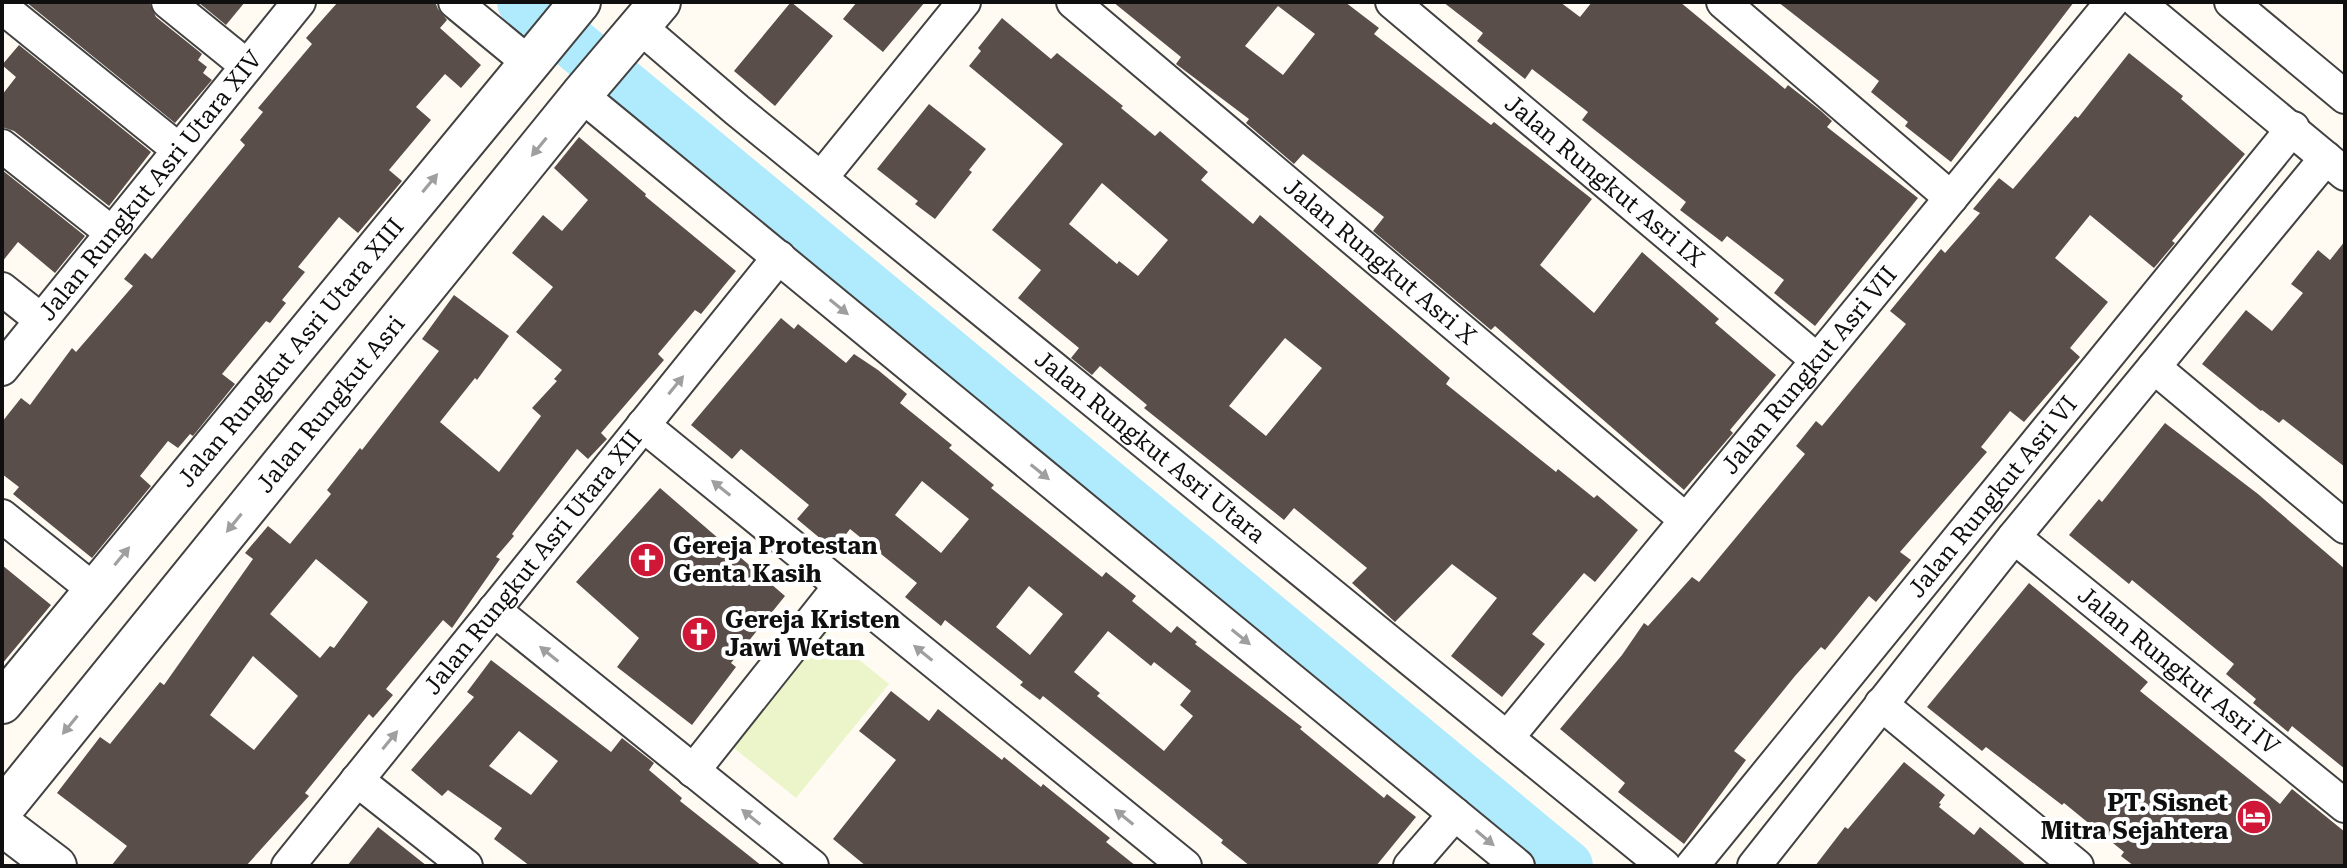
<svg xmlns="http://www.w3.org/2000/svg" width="2347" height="868" font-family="'Roboto Serif',serif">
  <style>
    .pitch { fill: #ebf5c9 }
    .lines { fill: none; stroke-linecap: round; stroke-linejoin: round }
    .river { stroke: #b0eafd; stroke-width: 52 }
    .building { fill: #594e4a; fill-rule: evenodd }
    .minor-casing { stroke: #424242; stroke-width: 36 }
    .tertiary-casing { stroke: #424242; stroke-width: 44 }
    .minor { stroke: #fff; stroke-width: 32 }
    .tertiary { stroke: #fff; stroke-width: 40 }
    .oneway { fill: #9f9f9f }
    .labels { text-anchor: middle; stroke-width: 8; stroke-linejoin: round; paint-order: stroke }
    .street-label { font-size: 24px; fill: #0f0f0f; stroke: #fff }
    .poi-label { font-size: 24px; font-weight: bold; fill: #0f0f0f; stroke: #fff; text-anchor: start }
  </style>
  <rect width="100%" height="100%" fill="#fffbf2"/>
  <path class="pitch" d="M821,629L889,684L796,798L729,744Z"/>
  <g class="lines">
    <path class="river" d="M523,2L1567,866"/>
  </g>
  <path class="building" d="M26,2H149L156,17L202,54L198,60L207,67L203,73L212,80L175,123Z
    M198,2H245L226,25Z
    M338,2H435L438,9L447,20L440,28L481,65L461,88L445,74L416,107L431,120L389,170L402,181L358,233L339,217L298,267L305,272L282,300L286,303L270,323L266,321L222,374L235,384L193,436L190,434L178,448L168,441L140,476L151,486L92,558L13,494L19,487L2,474V422L21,398L30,405L72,348L76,352L133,286L124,279L145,253L152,259L245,145L240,140L263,112L258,108L312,44L306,38Z
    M791,2L833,36L775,106L734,71Z
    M857,2H925L883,52L843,19Z
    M1113,2H1345L1379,28L1374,34L1491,125L1494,122L1592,199L1540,265L1594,313L1642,252L1719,319L1715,323L1776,375L1730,430L1733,433L1684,490L1495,326L1491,330L1373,231L1384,217L1303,154L1294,164L1246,123L1249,119L1176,64L1181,57ZM1278,6L1315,34L1283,75L1245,46Z
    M1443,2H1560L1580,17L1592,2H1680L1785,89L1788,85L1821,111L1832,121L1827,127L1918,198L1815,326L1774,293L1784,280L1727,236L1722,242L1680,210L1686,202L1582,120L1588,112L1532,69L1525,79L1477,41L1483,33Z
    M1778,2H2074L1951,162L1905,126L1908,122L1871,92L1879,81Z
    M1002,18L1051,59L1057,53L1123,106L1121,108L1155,136L1160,131L1208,172L1201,180L1253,224L1260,215L1450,378L1446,384L1556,472L1558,469L1594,498L1597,495L1638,530L1595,582L1584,573L1532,634L1545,644L1502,697L1451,656L1497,598L1452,564L1395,622L1352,583L1367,568L1294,508L1284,520L1144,408L1147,405L1100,366L1092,375L1071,358L1079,348L1018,298L1041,270L992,230L1063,144L969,66L981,51L978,48ZM1102,183L1168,240L1138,276L1119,261L1117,264L1069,224ZM1285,338L1322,368L1266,436L1229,406Z
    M19,45L151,152L109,206L14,131L2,127V95L16,77L2,65Z
    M2129,53L2183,96L2181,99L2245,154L2172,241L2175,243L2154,268L2090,215L2055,258L2108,302L2070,348L2080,357L2024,422L2010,411L1981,447L1987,452L1900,552L1911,560L1876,602L1869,596L1825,650L1821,647L1795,676L1734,751L1746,760L1684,844L1618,792L1625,783L1560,729L1622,655L1644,623L1648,626L1692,577L1699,582L1805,454L1796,446L1816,421L1822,426L1906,324L1890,311L1941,249L1945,253L1980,213L1973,209L1999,178L2013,189L2075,116L2078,118Z
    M929,104L986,149L969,170L972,172L935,219L915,204L918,201L877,169Z
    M579,137L646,194L645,196L736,271L701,314L695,310L658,354L664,360L601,433L607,439L588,459L577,449L512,534L514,536L496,557L500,559L452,628L443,620L386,689L393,695L373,718L369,714L305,793L309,796L246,866H111L127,846L57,793L100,737L110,744L160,682L164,685L253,559L245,553L268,526L290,544L331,494L327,490L360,448L362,450L439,351L422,339L454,295L509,336L477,380L475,378L440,422L499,472L541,416L532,408L557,381L554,379L562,370L516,332L553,287L512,253L543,215L562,231L588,200L554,168ZM316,559L368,602L334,648L330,646L320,658L270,614ZM253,656L298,696L254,750L210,715Z
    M2,170L85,236L55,273L18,242L2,262Z
    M2345,241V467L2283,419L2279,423L2262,410L2261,411L2202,364L2246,310L2272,331L2303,293L2291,284L2318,250L2330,260Z
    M781,318L794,329L798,324L846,363L854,354L878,370L907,394L900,403L952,445L949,448L994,485L991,488L1102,577L1106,572L1136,596L1132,601L1171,633L1177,626L1197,642L1195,644L1302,727L1300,729L1384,798L1387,794L1416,817L1376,866H1250L1221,843L1223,840L1043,696L1040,700L1020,685L1023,682L945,620L941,626L905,597L917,583L850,529L834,550L797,519L809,505L741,449L732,459L691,425ZM922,481L969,519L941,553L895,515ZM1029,586L1063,614L1030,655L996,627ZM1108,631L1151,666L1154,662L1191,691L1180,705L1193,716L1164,751L1097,696L1100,693L1074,672Z
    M2165,423L2258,494L2345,569V769L2292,726L2288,732L2253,703L2256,699L2226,674L2234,664L2132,580L2129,584L2069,535L2099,499L2102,502Z
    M660,488L785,596L731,663L736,667L692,725L617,667L639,638L576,582Z
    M2,565L51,605L2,664Z
    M2029,583L2148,682L2140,691L2280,804L2292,789L2345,832V866H2134L2121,856L2124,852L2064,803L2062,805L1986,747L1982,751L1927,707Z
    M491,660L611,752L622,738L654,763L649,770L682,798L680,801L762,866H530L494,839L502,828L448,790L442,796L411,770L474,697L467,692ZM519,731L558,761L531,795L489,766Z
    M891,691L929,721L938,709L1002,760L1004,757L1041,787L1043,784L1110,838L1106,842L1136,866H866L833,839L896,760L859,731Z
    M1904,762L1945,795L1939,803L1941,804L1939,807L1974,835L1980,827L2027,866H1815L1845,827L1848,829Z
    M378,827L427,866H347Z"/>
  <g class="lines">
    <defs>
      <g id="minor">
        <path d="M168,2L247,66"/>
        <path d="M455,2L529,63"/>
        <path id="s1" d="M1073,2L1686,520"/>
        <path id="s2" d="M1392,2L1817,360"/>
        <path d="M1723,2L1951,198"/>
        <path d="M2138,2L2345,174"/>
        <path d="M2231,2L2345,97"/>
        <path d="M2,7L179,150"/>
        <path id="s3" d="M639,26L737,110L1664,866"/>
        <path d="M581,95L1518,866"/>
        <path d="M2,146L112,233"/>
        <path d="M821,178L964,2"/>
        <path d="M2,289L41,320"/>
        <path d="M2154,367L2345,527"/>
        <path id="s4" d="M2,369L299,2"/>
        <path d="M643,425L1185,866"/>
        <path d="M2,516L94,590"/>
        <path id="s5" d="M2014,537L2345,806"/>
        <path d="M494,610L812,866"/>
        <path d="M1881,704L2077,866"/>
        <path id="s6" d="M1507,738L2112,2"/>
        <path d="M693,771L840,586"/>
        <path d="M357,780L466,866"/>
        <path id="s7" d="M288,866L779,257"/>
        <path d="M1410,866L1455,814"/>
        <path id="s8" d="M1692,866L2293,128"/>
        <path d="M1754,866L2014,537L2326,158"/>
      </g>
      <g id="tertiary">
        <path id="s9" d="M2,703L580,2"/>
        <path id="s10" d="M2,810L581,95L660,2"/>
        <path d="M2,825L56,866"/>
      </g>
    </defs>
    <use href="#minor" class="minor-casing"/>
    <use href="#tertiary" class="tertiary-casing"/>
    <use href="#minor" class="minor"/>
    <use href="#tertiary" class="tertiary"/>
  </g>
  <defs><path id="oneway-solid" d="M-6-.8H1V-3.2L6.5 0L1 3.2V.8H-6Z" transform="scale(2)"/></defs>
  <g class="oneway">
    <use href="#oneway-solid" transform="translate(539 147) rotate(129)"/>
    <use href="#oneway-solid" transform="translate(430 183) rotate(-51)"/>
    <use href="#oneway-solid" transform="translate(839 307) rotate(39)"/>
    <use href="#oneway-solid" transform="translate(676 385) rotate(-51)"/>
    <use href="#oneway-solid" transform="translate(1040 472) rotate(39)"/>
    <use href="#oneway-solid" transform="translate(721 488) rotate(-141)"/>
    <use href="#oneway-solid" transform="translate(234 523) rotate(129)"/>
    <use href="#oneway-solid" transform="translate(122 556) rotate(-51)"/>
    <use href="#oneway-solid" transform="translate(1241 637) rotate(39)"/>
    <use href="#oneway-solid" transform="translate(923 653) rotate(-141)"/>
    <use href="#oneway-solid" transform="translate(549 654) rotate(-141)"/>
    <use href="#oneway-solid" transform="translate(70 725) rotate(129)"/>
    <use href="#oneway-solid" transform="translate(390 740) rotate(-51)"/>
    <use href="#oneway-solid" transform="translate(751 817) rotate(-141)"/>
    <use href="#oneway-solid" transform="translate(1124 817) rotate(-141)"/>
    <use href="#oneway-solid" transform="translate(1485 838) rotate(40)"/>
  </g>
  <defs>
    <symbol id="church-disc" viewBox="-11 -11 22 22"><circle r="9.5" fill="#d01737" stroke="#fff"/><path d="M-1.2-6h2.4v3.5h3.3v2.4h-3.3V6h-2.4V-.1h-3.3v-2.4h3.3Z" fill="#fff"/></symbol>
    <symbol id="hotel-disc" viewBox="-11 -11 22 22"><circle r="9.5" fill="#d01737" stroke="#fff"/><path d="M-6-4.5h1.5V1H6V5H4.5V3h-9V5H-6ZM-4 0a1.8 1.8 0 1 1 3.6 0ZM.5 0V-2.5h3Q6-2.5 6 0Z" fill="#fff"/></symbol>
  </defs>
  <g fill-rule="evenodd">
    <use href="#church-disc" x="627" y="540" width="40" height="40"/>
    <use href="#church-disc" x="679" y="614" width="40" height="40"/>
    <use href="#hotel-disc" x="2234" y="797" width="40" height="40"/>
  </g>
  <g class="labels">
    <g class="street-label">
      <text dy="8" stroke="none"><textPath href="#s2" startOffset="278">Jalan Rungkut Asri IX</textPath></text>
      <text dy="8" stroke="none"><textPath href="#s4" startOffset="236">Jalan Rungkut Asri Utara XIV</textPath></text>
      <text dy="8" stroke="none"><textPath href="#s1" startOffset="402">Jalan Rungkut Asri X</textPath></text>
      <text dy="8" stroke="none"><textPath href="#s9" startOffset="454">Jalan Rungkut Asri Utara XIII</textPath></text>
      <text dy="8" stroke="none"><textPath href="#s6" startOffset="476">Jalan Rungkut Asri VII</textPath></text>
      <text dy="8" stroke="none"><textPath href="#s10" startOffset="522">Jalan Rungkut Asri</textPath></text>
      <text dy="8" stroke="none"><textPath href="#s3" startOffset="662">Jalan Rungkut Asri Utara</textPath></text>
      <text dy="8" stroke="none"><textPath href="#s8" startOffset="476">Jalan Rungkut Asri VI</textPath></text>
      <text dy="8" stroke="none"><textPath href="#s7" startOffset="390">Jalan Rungkut Asri Utara XII</textPath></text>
      <text dy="8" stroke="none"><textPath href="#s5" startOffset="212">Jalan Rungkut Asri IV</textPath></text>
    </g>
    <g class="poi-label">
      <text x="673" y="554">Gereja Protestan<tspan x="673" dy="28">Genta Kasih</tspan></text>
      <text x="725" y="628">Gereja Kristen<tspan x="725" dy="28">Jawi Wetan</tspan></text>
      <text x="2228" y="811" text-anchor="end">PT. Sisnet<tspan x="2228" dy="28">Mitra Sejahtera</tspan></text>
    </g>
  </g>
  <rect width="2347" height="868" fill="none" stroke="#0f0f0f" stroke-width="8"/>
</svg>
